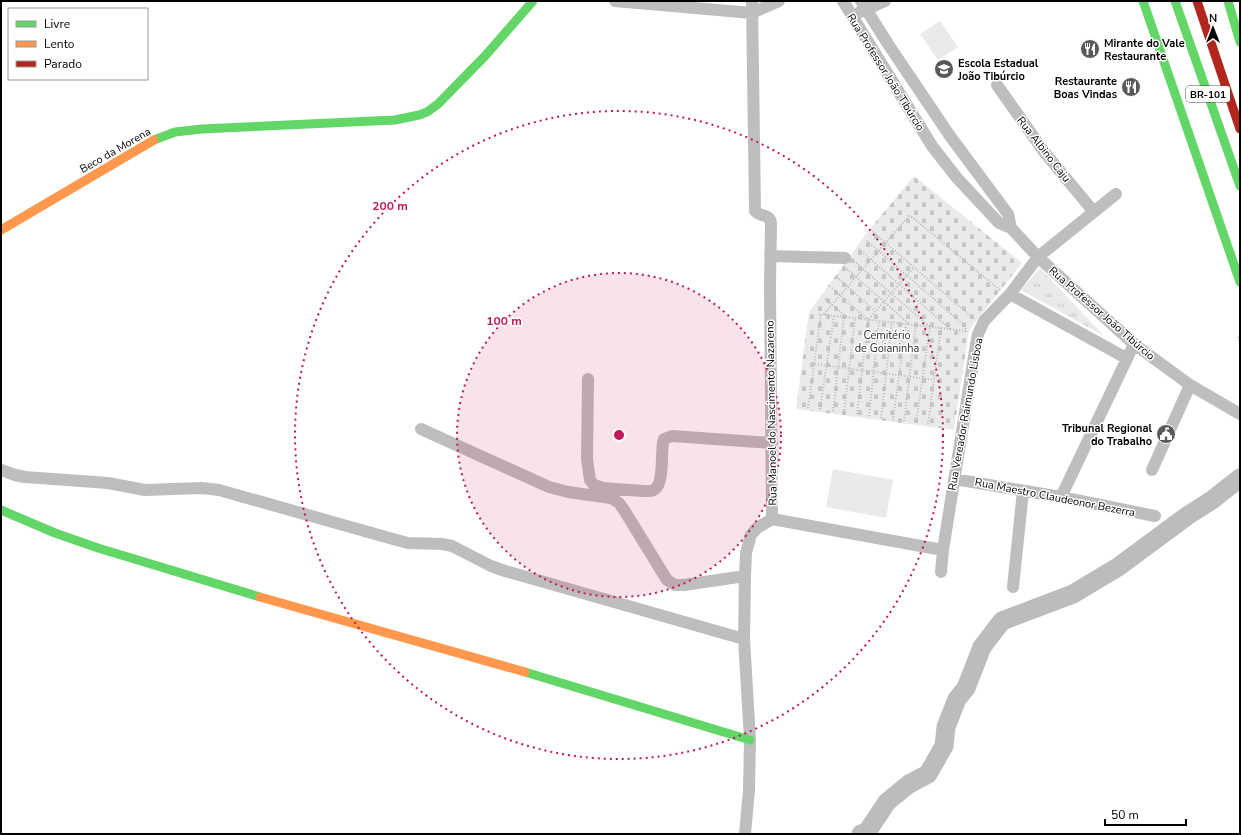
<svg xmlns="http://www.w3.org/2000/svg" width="1241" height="835" font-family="'Nunito Sans',sans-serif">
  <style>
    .grass { fill: url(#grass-tufts) }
    .cemetery { fill: url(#cemetery-stones) }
    .garden { fill: #eaeaea }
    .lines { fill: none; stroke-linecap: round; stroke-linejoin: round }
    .river { stroke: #bcbcbc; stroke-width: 19 }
    .path { stroke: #b8b8b8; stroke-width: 2; stroke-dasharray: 1 2; stroke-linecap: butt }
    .street { stroke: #bebebe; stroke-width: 12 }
    .fast { stroke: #63d668; stroke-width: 9 }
    .slow { stroke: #ff974d; stroke-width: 9 }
    .jam { stroke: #b3261e; stroke-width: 9 }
    .ring { fill: none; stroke: #c2185b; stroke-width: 2; stroke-dasharray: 2 4 }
    .labels { text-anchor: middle; stroke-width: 3; stroke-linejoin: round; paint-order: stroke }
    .shield { fill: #fff; stroke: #4c4c4c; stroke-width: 1 }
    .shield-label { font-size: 10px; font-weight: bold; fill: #000 }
    .poi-label { font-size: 11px; font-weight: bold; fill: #000; stroke: #fff; text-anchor: start }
    .street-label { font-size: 11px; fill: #000; stroke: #fff }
    .park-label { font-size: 11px; fill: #303030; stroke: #fff }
    .centre { fill: #c2185b; stroke: #fff; stroke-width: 2 }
    .ring-label { font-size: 12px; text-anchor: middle; font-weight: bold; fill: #c2185b; stroke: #fff; stroke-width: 3; stroke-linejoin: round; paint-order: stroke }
  </style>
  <defs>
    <pattern id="grass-tufts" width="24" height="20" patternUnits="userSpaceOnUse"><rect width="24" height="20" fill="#eaeaea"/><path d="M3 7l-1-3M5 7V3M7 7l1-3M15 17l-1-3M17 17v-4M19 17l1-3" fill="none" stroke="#c7c7c7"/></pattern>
    <pattern id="cemetery-stones" width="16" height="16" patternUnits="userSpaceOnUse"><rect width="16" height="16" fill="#eaeaea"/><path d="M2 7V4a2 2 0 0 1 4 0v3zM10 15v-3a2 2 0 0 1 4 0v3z" fill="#c7c7c7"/></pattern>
  </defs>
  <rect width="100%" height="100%" fill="#fff"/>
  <path class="grass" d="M1040,268L1104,336L1021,290Z"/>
  <path class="cemetery" d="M914,176L1022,263L969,330L954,430L796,409L809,312L869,230Z"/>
  <path class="garden" d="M940,21L958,47L938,60L920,34Z
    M833,469L893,480L886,518L826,507Z"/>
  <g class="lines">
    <path class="river" d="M861,834L867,832L887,802L909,784L928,774L944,746L946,727L957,699L966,688L982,647L1002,621L1073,594L1118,567L1187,516L1212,500L1240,478"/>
    <path class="path" d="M872,231L974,319
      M859,249L950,329
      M854,261L930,327L916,423
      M847,269L909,324
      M839,279L875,311
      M832,288L867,319
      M825,299L847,317
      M819,314L966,331L965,326L866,240
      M824,314L909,216L912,217L1000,290
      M1240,335L1238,336L1240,342
      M815,364L934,380
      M808,408L821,314
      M820,409L834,316
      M833,411L844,317
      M844,413L855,319
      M857,414L868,320L914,267
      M869,416L879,321
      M881,418L892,322
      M893,420L906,324
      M904,421L916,325
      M928,424L941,328"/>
    <path class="street" d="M615,1L752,13L779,1
      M752,1L755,211C760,217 770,214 771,223L770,287L772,519
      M843,1L932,146L957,178L999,223L1011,228L1038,257L1134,344L1190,385L1240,414
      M861,1L888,44L950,136L1008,214L1011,228
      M860,12L885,1
      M997,85L1045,153L1094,212
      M770,256L845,258
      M1010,294L1126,358
      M588,379L587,459L590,480L594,485L603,488L643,491C647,491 652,492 655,489C664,483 661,453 663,443L664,439L672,436L772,443
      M421,429L549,487L568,492L611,498L619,503L624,510L667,580L675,585H684L745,576
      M1,470L15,475L25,477L108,483L145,490L202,488L219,490L393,539L408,543L442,544L452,546L491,566L505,571L744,639
      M1152,470L1190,385
      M954,479L1061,497L1155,516
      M1061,497L1134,344
      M772,519L943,550
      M941,572L943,550L976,344L978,334L984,321L1010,294L1038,257L1116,194
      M1013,587L1023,491
      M745,834L749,790L750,740L744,639L745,576L746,553L751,535L757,528L772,519"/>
    <path class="fast" d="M1143,1L1240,282
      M1175,1L1240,186
      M1228,1L1240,42
      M154,140L175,132L202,129L395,120L419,115L427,112L438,104L485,56L533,1
      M1,510L55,533L98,548L260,597
      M525,672L750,740"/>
    <path class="slow" d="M1,230L154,140
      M260,597L525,672"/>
    <path class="jam" d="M1197,1L1240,129"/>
  </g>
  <circle cx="619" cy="435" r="162" fill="#c2185b" fill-opacity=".12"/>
  <g class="ring">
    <circle cx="619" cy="435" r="162"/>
    <circle cx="619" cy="435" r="324"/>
  </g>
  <defs>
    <symbol id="restaurant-disc" viewBox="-11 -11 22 22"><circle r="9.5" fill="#595959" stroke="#fff"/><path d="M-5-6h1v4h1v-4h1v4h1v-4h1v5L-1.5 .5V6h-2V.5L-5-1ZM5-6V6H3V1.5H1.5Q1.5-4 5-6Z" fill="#fff"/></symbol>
    <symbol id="school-disc" viewBox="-11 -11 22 22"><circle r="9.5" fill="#595959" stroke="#fff"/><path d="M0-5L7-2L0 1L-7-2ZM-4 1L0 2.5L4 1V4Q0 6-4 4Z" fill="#fff"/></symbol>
    <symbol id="civic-disc" viewBox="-11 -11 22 22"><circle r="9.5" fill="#595959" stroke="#fff"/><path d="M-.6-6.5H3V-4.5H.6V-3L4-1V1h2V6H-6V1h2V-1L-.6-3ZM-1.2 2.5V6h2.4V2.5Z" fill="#fff"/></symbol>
  </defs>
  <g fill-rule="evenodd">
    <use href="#restaurant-disc" x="1079" y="38" width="22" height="22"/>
    <use href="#school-disc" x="933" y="58" width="22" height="22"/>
    <use href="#restaurant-disc" x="1120" y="76" width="22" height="22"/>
    <use href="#civic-disc" x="1155" y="423" width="22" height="22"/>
  </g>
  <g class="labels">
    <rect class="shield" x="1186" y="86" width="44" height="16" rx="3"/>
    <g class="shield-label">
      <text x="1208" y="98">BR-101</text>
    </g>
    <g class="poi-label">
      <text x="1104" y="47">Mirante do Vale<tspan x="1104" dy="13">Restaurante</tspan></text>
      <text x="958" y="67">Escola Estadual<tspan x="958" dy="13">João Tibúrcio</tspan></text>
      <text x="1117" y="85" text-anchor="end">Restaurante<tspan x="1117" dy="13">Boas Vindas</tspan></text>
      <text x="1152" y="432" text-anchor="end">Tribunal Regional<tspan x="1152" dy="13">do Trabalho</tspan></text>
    </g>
    <g class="street-label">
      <text transform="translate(886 72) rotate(58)" y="4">Rua Professor João Tibúrcio</text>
      <text transform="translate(1044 149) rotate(52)" y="4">Rua Albino Caju</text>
      <text transform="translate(115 150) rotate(-30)" y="4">Beco da Morena</text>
      <text transform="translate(1102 313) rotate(41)" y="4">Rua Professor João Tibúrcio</text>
      <text transform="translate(771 413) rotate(-91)" y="4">Rua Manoel do Nascimento Nazareno</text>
      <text transform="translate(965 414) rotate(-80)" y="4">Rua Vereador Raimundo Lisboa</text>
      <text transform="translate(1055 497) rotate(11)" y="4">Rua Maestro Claudeonor Bezerra</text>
    </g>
    <g class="park-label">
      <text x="887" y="339">Cemitério<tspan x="887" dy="13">de Goianinha</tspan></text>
    </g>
  </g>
  <circle cx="619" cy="435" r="6" class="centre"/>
  <g class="ring-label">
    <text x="390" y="210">200 m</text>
    <text x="504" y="325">100 m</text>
  </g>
  <rect width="1241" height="835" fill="none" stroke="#000000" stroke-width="4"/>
  <rect x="8" y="8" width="140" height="72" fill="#ffffff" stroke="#999999"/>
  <rect x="16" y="21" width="20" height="6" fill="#63d668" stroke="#999999"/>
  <text x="44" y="28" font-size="12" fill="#000000">Livre</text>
  <rect x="16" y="41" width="20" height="6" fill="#ff974d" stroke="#999999"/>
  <text x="44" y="48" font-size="12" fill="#000000">Lento</text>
  <rect x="16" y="61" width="20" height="6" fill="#b3261e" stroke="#999999"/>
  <text x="44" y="68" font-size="12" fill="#000000">Parado</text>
  <g transform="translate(1213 28)" stroke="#ffffff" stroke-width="3" paint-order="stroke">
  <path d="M0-3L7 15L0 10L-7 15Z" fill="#000000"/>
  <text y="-6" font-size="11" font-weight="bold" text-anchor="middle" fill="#000000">N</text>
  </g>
  <path d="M1105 819v6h81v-6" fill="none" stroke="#000000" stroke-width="2"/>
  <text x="1111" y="819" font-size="12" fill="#000000" stroke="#ffffff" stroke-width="3" paint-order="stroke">50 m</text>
</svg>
